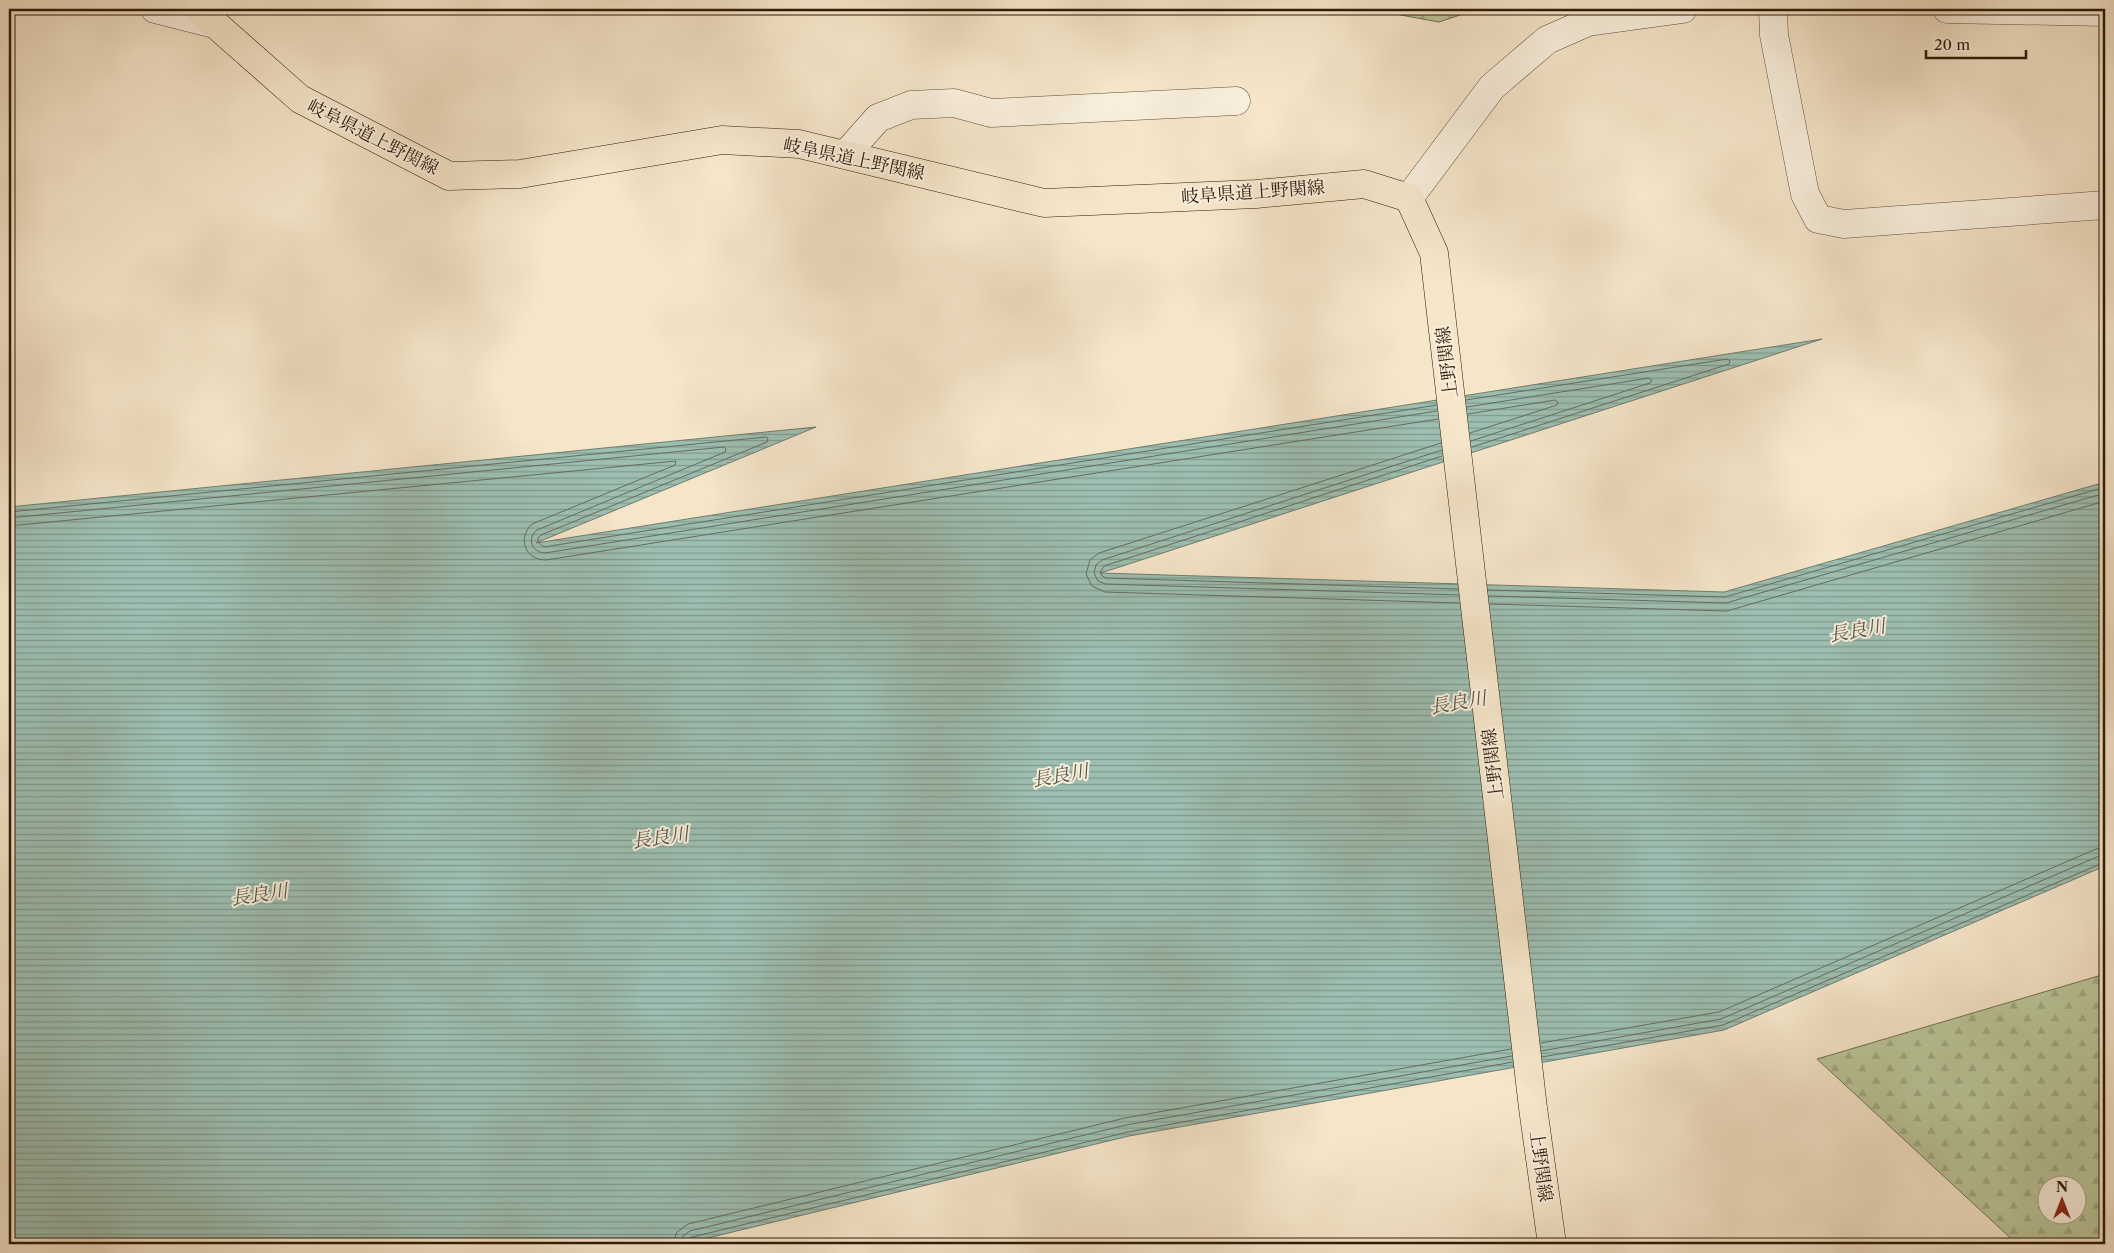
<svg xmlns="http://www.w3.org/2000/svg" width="2114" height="1253" font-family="'Libre Caslon Text','Noto Serif JP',serif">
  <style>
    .forest { fill: url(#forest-firs); stroke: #747050; fill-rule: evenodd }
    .water { fill: url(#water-rules); stroke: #717d6e }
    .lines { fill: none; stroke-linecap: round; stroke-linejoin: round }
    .shore { stroke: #666d5d; stroke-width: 1 }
    .minor-casing { stroke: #604e38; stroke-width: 29 }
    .major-casing { stroke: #2e1b08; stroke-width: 29 }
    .minor { stroke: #f8eedc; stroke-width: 28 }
    .major { stroke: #f5e5c9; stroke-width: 28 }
    .labels { text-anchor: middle; stroke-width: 4; stroke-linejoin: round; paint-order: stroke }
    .street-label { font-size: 18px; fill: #2e1b08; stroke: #f8eedc }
    .water-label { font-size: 19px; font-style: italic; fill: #555444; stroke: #f8eedc }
  </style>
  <defs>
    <pattern id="forest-firs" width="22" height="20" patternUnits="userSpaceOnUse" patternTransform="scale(1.25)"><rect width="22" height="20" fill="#bac598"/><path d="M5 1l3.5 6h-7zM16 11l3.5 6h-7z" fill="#a0a982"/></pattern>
    <pattern id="water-rules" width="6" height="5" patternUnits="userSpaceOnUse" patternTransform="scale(1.25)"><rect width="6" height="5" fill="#9dbfb2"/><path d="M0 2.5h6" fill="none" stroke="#809a8f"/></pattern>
  </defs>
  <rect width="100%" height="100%" fill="#f5e5c9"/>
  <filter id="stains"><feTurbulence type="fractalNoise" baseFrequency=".004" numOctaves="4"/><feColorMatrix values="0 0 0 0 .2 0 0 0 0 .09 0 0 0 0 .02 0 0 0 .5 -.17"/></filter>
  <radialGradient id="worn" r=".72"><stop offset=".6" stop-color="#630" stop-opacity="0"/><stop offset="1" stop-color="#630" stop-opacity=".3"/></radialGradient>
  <path class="forest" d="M1368,9H1478L1439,22Z
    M2105,974V1244H2017L1817,1059ZM2046,1186H2076V1216H2046Z"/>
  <path class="water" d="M1822,339L1101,573L1724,592L2105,482V866L1724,1030L1129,1136L683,1244H9V507L816,427L536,543Z"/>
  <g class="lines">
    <path class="shore" d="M1466,400L1727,359L1730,361L1729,364L1472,447
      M1467,407L1649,378L1652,380L1650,383L1471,441
      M1468,414L1555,400L1558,402L1557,405L1470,433
      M1441,443L1099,553L1090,560L1086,574L1092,586L1105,592L1459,603
      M1442,450L1102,560L1096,565L1094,573L1098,581L1105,584L1459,595
      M1442,456L1104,566L1100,572L1102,576L1106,578L1458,589
      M9,512L766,437L768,438L767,442L541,535L538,538V542L544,547L1437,405
      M9,518L724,447L726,449L725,452L537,530C527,538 531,552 545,553L1437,411
      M9,526L676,461L675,465L532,524C517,538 525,560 546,560L1438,419
      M1488,590L1725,597L2105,487
      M1489,596L1726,603L2105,493
      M1490,604L1727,611L2105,501
      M1541,1043L1719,1012L2096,849L2105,848
      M1541,1051L1721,1019L2099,856L2105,855
      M1542,1057L1723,1025L2105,862
      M673,1244L677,1232L688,1224L1125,1118L1511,1049
      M681,1244L683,1236L690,1231L1126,1125L1512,1056
      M687,1244L688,1239L692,1237L1128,1132L1513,1062"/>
    <defs>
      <path id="minor" d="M155,9L214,24
        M1773,9L1774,35L1805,194L1818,219L1844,224L2105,205
        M1947,9L2105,12
        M846,154L878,118L911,105L954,103L991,113L1236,101
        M1409,198L1492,87L1547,40L1588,22L1683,9"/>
      <path id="major" d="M198,9L300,99L449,176L520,174L722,140L799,144L1044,203L1256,194L1364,184L1409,198L1434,253L1533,1108L1552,1244"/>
    </defs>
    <use href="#minor" class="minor-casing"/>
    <use href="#major" class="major-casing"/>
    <use href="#minor" class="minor"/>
    <use href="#major" class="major"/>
  </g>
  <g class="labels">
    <g class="street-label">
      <text transform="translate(373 137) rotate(27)" y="6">岐阜県道上野関線</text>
      <text transform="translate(854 159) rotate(12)" y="6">岐阜県道上野関線</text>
      <text transform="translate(1253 192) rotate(-4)" y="6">岐阜県道上野関線</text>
      <text transform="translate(1447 362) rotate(-97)" y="6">上野関線</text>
      <text transform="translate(1493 764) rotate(-97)" y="6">上野関線</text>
      <text transform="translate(1541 1166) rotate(82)" y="6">上野関線</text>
    </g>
    <g class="water-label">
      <text transform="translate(1857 630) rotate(-10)" y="7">長良川</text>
      <text transform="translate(1458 702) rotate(-10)" y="7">長良川</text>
      <text transform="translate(1060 775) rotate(-10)" y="7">長良川</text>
      <text transform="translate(660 837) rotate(-8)" y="7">長良川</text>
      <text transform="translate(259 894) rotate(-8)" y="7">長良川</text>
    </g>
  </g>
  <rect width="2114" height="1253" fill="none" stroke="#f5e5c9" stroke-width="30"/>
  <rect x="10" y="10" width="2094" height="1233" fill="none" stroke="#2e1b08" stroke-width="2.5"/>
  <rect x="15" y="15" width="2084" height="1223" fill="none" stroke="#2e1b08"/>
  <g transform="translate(2062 1200)"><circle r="24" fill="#f8eedc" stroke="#a79a87"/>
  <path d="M0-4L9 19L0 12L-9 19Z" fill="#8f2418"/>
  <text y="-8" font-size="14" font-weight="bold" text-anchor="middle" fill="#2e1b08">N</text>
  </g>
  <path d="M1926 50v8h100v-8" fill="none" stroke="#2e1b08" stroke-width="2.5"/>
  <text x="1934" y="50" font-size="15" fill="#2e1b08" stroke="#f8eedc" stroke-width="4" paint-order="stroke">20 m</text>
  <rect width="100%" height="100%" filter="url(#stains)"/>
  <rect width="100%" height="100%" fill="url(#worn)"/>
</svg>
